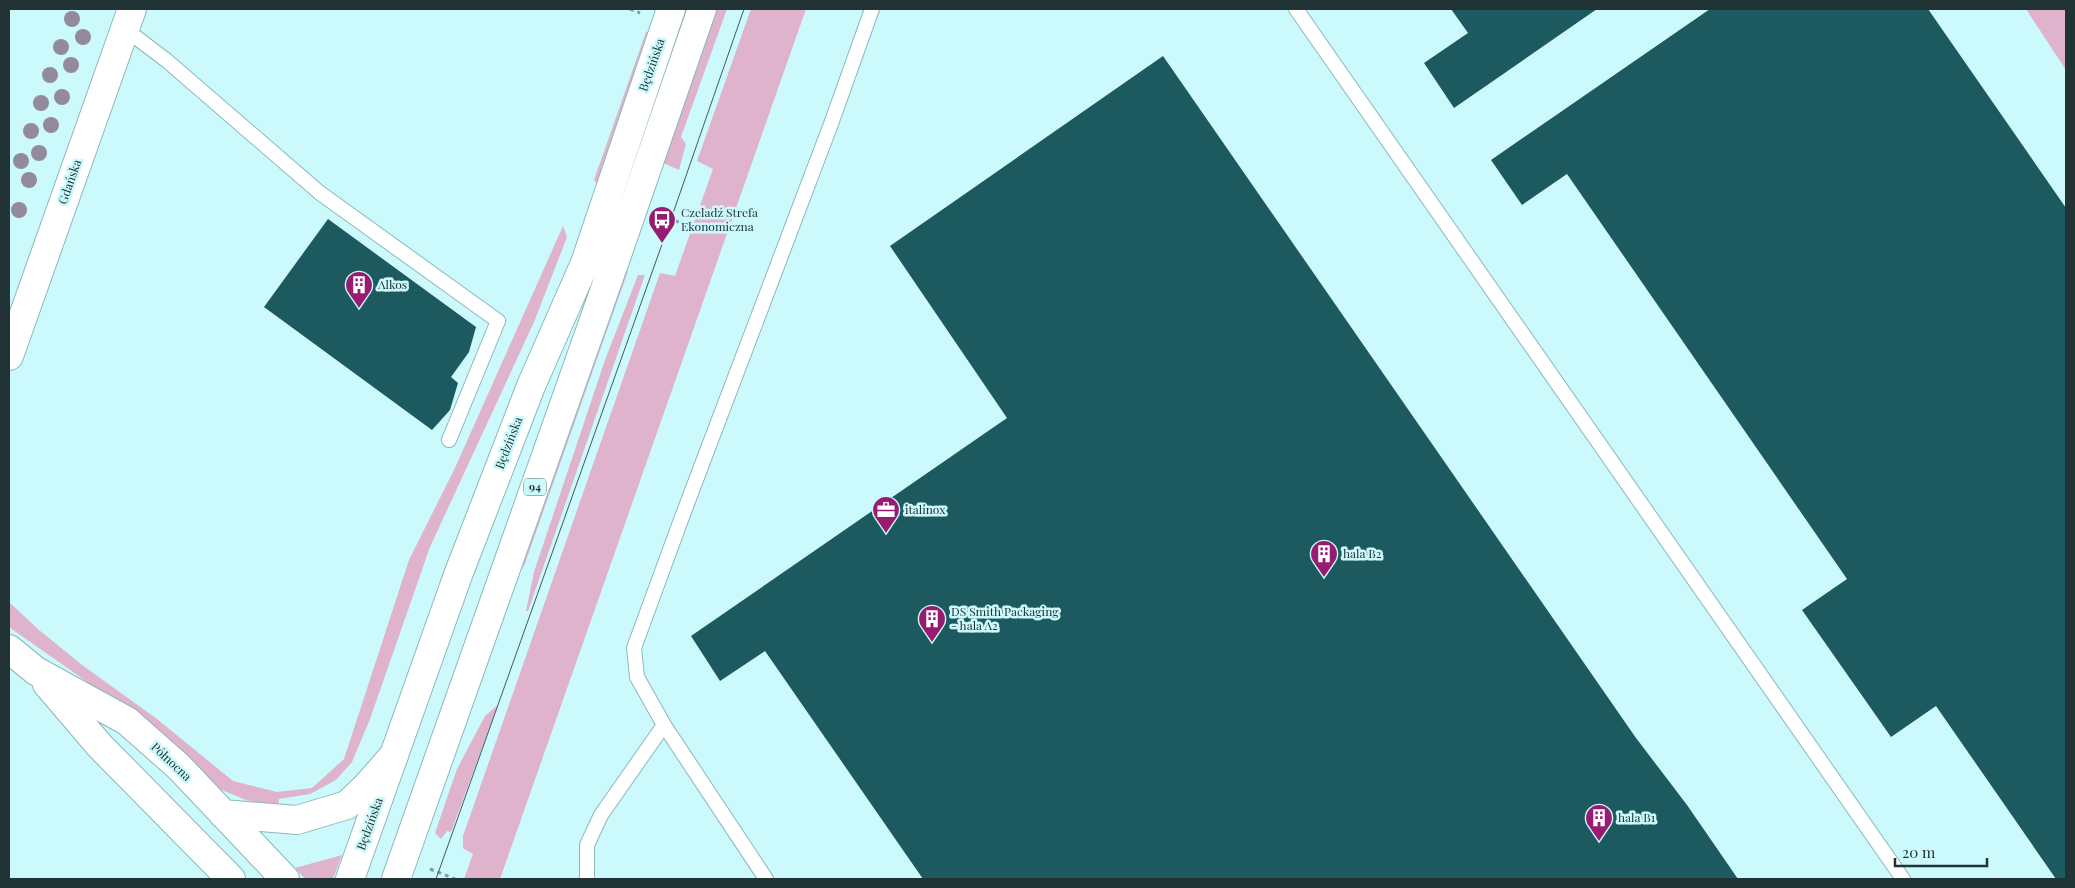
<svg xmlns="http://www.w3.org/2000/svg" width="2075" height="888" font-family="'Playfair Display',serif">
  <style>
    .green { fill: #dfb3cc }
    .building { fill: #1c5a5f }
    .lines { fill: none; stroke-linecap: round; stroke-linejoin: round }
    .service-casing { stroke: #8cb8bb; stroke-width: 16 }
    .minor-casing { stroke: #8cb8bb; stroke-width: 30 }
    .primary-casing { stroke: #8cb8bb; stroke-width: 30 }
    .path { stroke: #7e9fa1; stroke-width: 3; stroke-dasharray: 4 4; stroke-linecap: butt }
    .service { stroke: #fff; stroke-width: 14 }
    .minor { stroke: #fff; stroke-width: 28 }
    .primary { stroke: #fff; stroke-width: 28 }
    .tram { stroke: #435b5d; stroke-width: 1 }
    .tree { fill: #938a9e }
    .labels { text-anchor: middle; stroke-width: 5; stroke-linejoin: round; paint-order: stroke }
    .shield { fill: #cbf9fc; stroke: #546e71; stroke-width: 1 }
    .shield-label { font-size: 11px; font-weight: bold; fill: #213335 }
    .street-label { font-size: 12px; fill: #213335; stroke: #cbf9fc }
    .poi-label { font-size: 12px; fill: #213335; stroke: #cbf9fc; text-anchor: start }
  </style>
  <rect width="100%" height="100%" fill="#cbf9fc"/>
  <path class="green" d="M715,9H727L681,137L686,144L679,170L661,162Z
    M751,9H806L500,879H464L473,854L463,848V836L660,273L675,276L713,169L697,161Z
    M2026,9H2066V70Z
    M646,32L652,33L599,186L594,180Z
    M563,226L567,237L534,322L430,547L370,719L352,762L336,780L310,794L279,799L278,807L246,800L217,788L103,693L9,627V602L39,630L82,665L157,719L233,781L277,792L312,788L344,759L409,560L455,468Z
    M622,269L628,271L523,569L525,547Z
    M638,275H645L528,611H526L534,572L605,360Z
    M498,705L451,832L447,831L441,839L435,833L457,769L485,716Z
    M342,855L333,879H305L295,868Z"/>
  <path class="building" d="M1451,9H1597L1454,108L1424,63L1468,33Z
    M1710,9H1928L2066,208V879H2056L1936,706L1891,737L1802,610L1847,579L1567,174L1522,205L1491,160Z
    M1163,56L1636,738L1687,805L1738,879H923L765,651L720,681L691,636L1007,418L890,246Z
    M328,219L476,327L469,352L451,377L458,383L450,410L432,430L264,307Z"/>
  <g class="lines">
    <defs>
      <path id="service" d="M1296,9L1903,879
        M125,29L166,60L320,193L498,321L449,440
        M664,725L766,879
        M587,879V845L601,815L664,725L637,677L634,648L682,517L831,124L872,9"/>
      <path id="minor" d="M9,356L132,9
        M9,649L36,671L127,721L179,767L285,879
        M47,684L99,745L231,879
        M223,814L297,820L347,805L366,787L394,755"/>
      <path id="primary" d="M350,879L458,575L531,386L585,263L671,9
        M396,879L617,255L702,9"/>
    </defs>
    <use href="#service" class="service-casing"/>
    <use href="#minor" class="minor-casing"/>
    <use href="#primary" class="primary-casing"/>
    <path class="path" d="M630,9L640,13
      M660,215L686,225
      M430,869L455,879"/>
    <use href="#service" class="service"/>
    <use href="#minor" class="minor"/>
    <use href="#primary" class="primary"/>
    <path class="tram" d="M436,879L671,219L744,9"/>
  </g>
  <g class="tree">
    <circle cx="72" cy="19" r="8"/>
    <circle cx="83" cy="37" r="8"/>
    <circle cx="61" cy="47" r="8"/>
    <circle cx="71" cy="65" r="8"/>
    <circle cx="50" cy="75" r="8"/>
    <circle cx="62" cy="97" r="8"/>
    <circle cx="41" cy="103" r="8"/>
    <circle cx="51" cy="125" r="8"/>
    <circle cx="31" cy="131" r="8"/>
    <circle cx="39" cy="153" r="8"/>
    <circle cx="21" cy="161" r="8"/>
    <circle cx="29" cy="180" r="8"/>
    <circle cx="19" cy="210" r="8"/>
  </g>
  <defs>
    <symbol id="bus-pin" viewBox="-11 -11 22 30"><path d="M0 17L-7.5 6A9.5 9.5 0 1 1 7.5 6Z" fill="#981b72" stroke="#cbf9fc"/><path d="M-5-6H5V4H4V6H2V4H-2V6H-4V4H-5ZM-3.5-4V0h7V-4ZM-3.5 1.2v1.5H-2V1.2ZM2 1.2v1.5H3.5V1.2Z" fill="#fff"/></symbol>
    <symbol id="building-pin" viewBox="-11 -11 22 30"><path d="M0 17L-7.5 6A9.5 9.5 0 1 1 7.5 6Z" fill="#981b72" stroke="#cbf9fc"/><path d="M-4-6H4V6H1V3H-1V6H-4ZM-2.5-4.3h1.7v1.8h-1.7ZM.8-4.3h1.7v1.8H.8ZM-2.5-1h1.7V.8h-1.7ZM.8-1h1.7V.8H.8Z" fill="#fff"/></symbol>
    <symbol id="office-pin" viewBox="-11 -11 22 30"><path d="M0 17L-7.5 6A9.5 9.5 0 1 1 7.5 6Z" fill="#981b72" stroke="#cbf9fc"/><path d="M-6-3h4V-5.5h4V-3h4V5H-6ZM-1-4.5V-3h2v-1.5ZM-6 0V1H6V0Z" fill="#fff"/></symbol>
  </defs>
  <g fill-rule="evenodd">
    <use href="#bus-pin" x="646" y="204" width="32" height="43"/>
    <use href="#building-pin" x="343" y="269" width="32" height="43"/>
    <use href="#office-pin" x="870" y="494" width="32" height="43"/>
    <use href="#building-pin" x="1308" y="538" width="32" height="43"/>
    <use href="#building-pin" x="916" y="603" width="32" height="43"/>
    <use href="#building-pin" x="1583" y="802" width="32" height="43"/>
  </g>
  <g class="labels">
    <rect class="shield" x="524" y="478.5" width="22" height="17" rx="4"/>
    <g class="shield-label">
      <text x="535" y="491">94</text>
    </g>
    <g class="street-label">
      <text transform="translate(652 65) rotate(-71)" y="4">Będzińska</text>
      <text transform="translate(70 182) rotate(-71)" y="4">Gdańska</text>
      <text transform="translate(509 443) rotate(-69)" y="4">Będzińska</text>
      <text transform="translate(171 762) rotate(43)" y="4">Północna</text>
      <text transform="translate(370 824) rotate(-70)" y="4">Będzińska</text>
    </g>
    <g class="poi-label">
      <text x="681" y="217">Czeladź Strefa<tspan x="681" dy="14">Ekonomiczna</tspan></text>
      <text x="378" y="289">Alkos</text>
      <text x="905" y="514">italinox</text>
      <text x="1343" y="558">hala B2</text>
      <text x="951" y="616">DS Smith Packaging<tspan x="951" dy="14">- hala A2</tspan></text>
      <text x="1618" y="822">hala B1</text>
    </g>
  </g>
  <rect width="2075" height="888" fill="none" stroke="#213335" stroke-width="20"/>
  <path d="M1895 858v8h92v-8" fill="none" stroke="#213335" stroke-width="2.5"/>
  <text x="1902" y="858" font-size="15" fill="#213335" stroke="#cbf9fc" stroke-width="4" paint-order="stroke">20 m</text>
</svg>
